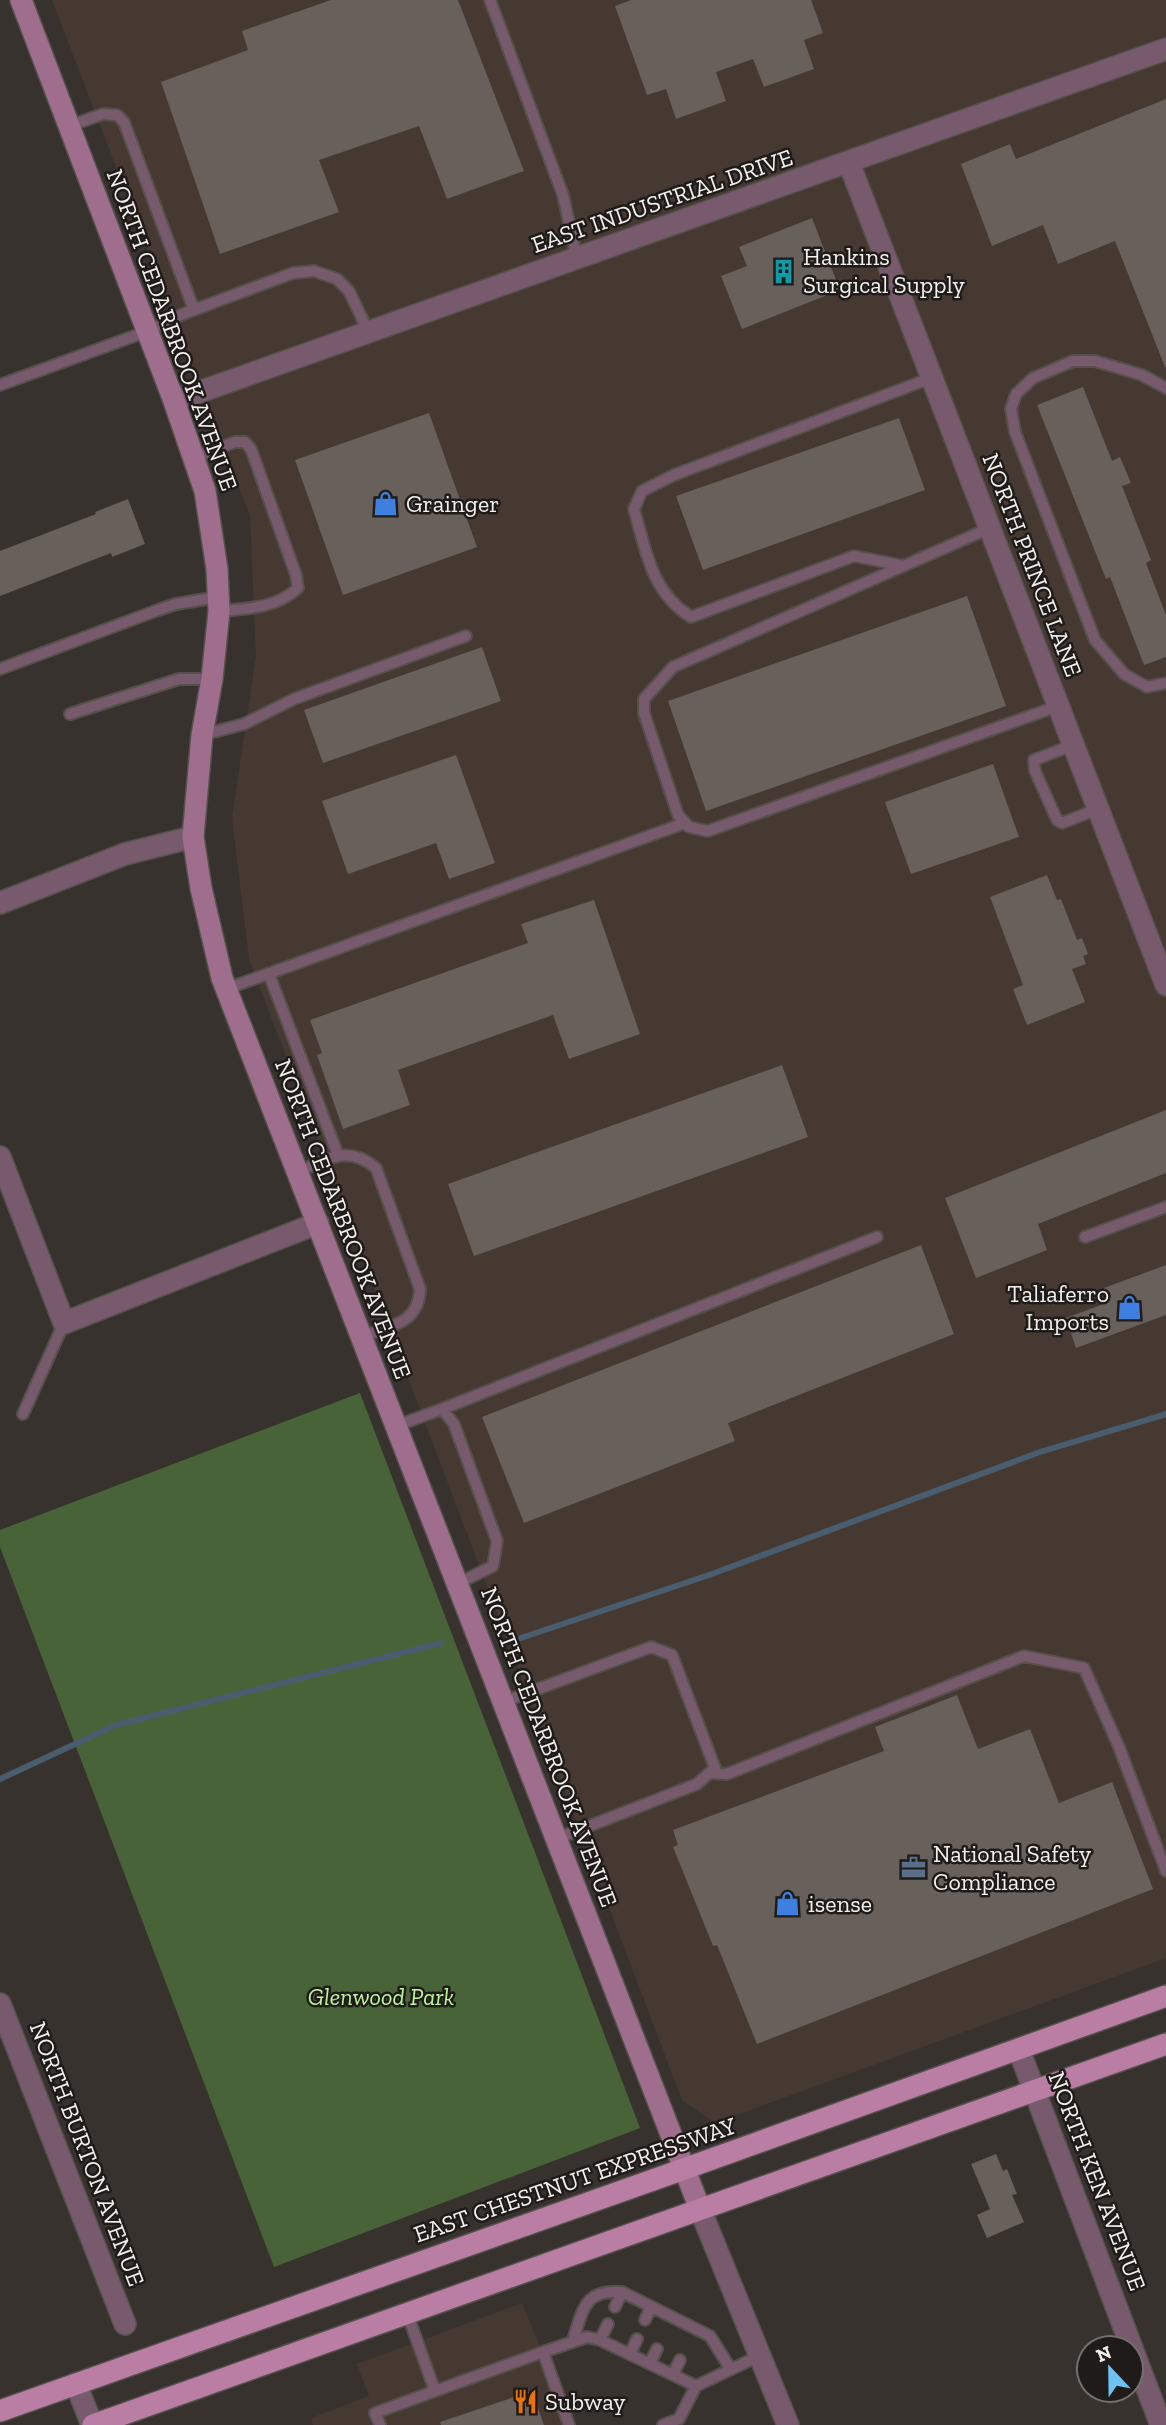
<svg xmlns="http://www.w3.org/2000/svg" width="1166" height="2425" font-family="'Zilla Slab',serif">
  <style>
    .built { fill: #453932 }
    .green { fill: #496339 }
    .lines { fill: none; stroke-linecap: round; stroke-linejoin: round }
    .stream { stroke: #495d6e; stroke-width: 6 }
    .building { fill: #67605b }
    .lane-casing { stroke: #56504d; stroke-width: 14 }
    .street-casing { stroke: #56504d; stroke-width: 24 }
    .secondary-casing { stroke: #56504d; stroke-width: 24 }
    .primary-casing { stroke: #56504d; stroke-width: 24 }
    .lane { stroke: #785a6d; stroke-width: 10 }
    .street { stroke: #785a6d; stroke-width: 21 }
    .secondary { stroke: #9e6e8c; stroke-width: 21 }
    .primary { stroke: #ba7ea4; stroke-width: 21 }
    .labels { text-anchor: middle; stroke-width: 5; stroke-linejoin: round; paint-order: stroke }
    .street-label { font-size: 24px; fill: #f3efed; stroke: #1e1b19 }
    .poi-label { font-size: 24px; fill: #f3efed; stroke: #1e1b19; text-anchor: start }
    .park-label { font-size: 24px; font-style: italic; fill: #bcf697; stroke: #1e1b19 }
  </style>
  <rect width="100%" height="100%" fill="#38322e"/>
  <path class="built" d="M52,0H1166V1958L715,2123L682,2100L249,959L232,818L256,656L250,516Z
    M522,2303L573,2425H313L311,2418L369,2396L357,2364Z"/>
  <path class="green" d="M360,1393L640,2128L274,2267L0,1547V1530Z"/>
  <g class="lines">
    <path class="stream" d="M521,1638L709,1575L1040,1452L1166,1414
      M0,1779L116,1725L441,1643"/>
  </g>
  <path class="building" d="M331,0H458L524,171L447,199L419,126L319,160L339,212L220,254L161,82L248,50L242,31Z
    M631,0H811L823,33L804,40L814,69L764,87L753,59L716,72L726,101L676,119L666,89L647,95L615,6Z
    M1166,99V367H1165L1115,241L1058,264L1043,225L992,246L961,164L1010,144L1016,159Z
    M812,218L840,290L742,329L721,276L747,266L739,247Z
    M1083,387L1112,461L1120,457L1131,483L1122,486L1151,560L1146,563L1166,615V657L1144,665L1110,577L1106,579L1037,405Z
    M429,413L477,547L343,595L295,460Z
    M899,418L925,490L703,570L676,496Z
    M128,499L145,544L112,557L111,553L0,596V551L96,514L95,512Z
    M967,596L1006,706L706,811L668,701Z
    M482,647L501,701L323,763L304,710Z
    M456,755L495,863L449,879L436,843L348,874L322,801Z
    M993,764L1019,837L911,874L885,802Z
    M1047,875L1057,900L1061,899L1077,940L1082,938L1088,954L1083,956L1086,964L1072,969L1085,1002L1027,1025L1013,989L1023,985L990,897Z
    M594,900L640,1034L569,1059L553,1015L398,1070L410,1105L343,1129L317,1055L322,1053L310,1020L528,943L521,924Z
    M782,1065L808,1137L474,1256L448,1184Z
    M1166,1110V1173L1038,1224L1047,1250L976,1278L945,1198Z
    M921,1245L954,1334L728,1423L735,1441L524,1523L482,1417Z
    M1166,1265V1315L1076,1348L1066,1318L1109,1302L1104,1288Z
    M957,1695L978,1749L1030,1729L1059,1803L1112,1782L1153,1889L757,2044L717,1945L713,1946L673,1847L678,1845L673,1830L884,1751L875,1727Z
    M996,2154L1003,2171L1007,2169L1017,2194L1012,2195L1024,2222L987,2238L977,2215L990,2209L971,2164Z
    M532,2391L544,2425H441L440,2422Z"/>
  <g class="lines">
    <defs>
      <path id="lane" d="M490,0L563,195L577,259
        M69,126L103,114L117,115L124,122L194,310
        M0,385L148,331L183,314L293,273L314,271L337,279L349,291L369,333
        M1166,388L1142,375L1095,361H1073L1033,378L1016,394L1011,409L1015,432L1095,640L1124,674L1147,687L1166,683
        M194,457L235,442H245L251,449L296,575L298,588C277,608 247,609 219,611
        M990,528L673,667L644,699V713L678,815L689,827L708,831L1058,706
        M904,566L854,556L691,617C651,592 646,551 634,509L642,491L674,475L931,378
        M0,669L158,610L176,604L218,597
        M70,714L179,679H212
        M202,735L244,724L294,699L466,636
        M1073,745L1034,760L1035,771L1057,820L1062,823L1098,809
        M269,974L338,1155
        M226,989L685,823
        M298,1172C328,1159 347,1144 376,1168L420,1289C419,1324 390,1326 361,1337
        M1085,1237L1166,1207
        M442,1409L877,1237
        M23,1414L64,1323
        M396,1426L442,1409L454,1424L497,1541L493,1566L457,1584
        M503,1702L651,1647L672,1655L715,1768L697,1784L556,1839
        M710,1773L727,1774L1024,1656L1084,1668L1119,1747L1166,1871
        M615,2307L622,2292L710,2336L730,2368
        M645,2320L651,2307
        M573,2340C583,2310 584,2289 622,2292
        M600,2340L608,2324
        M543,2352L587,2337L600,2340L696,2386L759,2356
        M630,2354L637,2339
        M650,2363L657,2349
        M673,2374L680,2360
        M435,2391L543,2352L569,2425
        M380,2425L375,2413L435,2391L407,2313
        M663,2425L679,2419L696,2386"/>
      <path id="street" d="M849,163L1166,985
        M174,401L1166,49
        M0,903L125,854L193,837
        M0,1157L64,1323L318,1223
        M0,2004L125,2324
        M1019,2050L1161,2425
        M700,2209L788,2425
        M76,2384L92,2425"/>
      <path id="secondary" d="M21,0L174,401L205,491L217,569L219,611L212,679L202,735L193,837L201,888L222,978L700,2209"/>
      <path id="primary" d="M0,2411L684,2169L1166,1996
        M93,2425L1166,2044"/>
    </defs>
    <use href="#lane" class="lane-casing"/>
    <use href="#street" class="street-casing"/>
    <use href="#secondary" class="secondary-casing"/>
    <use href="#primary" class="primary-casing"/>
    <use href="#lane" class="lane"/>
    <use href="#street" class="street"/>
    <use href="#secondary" class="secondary"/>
    <use href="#primary" class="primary"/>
  </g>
  <defs>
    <symbol id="building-bare" viewBox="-9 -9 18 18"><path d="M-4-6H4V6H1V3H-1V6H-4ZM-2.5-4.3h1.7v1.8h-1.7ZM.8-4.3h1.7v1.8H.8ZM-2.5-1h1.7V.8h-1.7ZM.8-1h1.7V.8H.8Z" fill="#0f9aa8" stroke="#1e1b19" stroke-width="2.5" paint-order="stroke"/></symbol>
    <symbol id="shop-bare" viewBox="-9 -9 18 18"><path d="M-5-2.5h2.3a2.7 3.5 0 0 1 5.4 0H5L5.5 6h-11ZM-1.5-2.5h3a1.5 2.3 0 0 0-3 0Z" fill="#3f7fe0" stroke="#1e1b19" stroke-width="2.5" paint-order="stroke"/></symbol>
    <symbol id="office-bare" viewBox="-9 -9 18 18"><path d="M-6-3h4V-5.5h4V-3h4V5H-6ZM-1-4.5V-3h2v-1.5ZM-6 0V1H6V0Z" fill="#5c6f8a" stroke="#1e1b19" stroke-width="2.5" paint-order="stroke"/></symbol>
    <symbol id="restaurant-bare" viewBox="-9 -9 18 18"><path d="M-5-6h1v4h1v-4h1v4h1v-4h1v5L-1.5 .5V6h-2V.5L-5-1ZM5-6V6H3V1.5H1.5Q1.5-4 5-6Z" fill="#e8710a" stroke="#1e1b19" stroke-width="2.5" paint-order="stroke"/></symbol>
  </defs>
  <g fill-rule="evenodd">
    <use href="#building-bare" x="766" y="254" width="35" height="35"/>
    <use href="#shop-bare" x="368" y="486" width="35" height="35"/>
    <use href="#shop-bare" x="1112" y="1290" width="35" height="35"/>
    <use href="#office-bare" x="896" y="1850" width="35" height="35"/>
    <use href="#shop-bare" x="770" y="1886" width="35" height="35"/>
    <use href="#restaurant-bare" x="508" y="2384" width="35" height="35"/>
  </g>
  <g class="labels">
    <g class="street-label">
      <text transform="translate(662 201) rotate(-19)" y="8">EAST INDUSTRIAL DRIVE</text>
      <text transform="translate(172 330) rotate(70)" y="8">NORTH CEDARBROOK AVENUE</text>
      <text transform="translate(1032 565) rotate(69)" y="8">NORTH PRINCE LANE</text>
      <text transform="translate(343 1219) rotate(69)" y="8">NORTH CEDARBROOK AVENUE</text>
      <text transform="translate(549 1747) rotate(69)" y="8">NORTH CEDARBROOK AVENUE</text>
      <text transform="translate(87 2154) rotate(69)" y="8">NORTH BURTON AVENUE</text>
      <text transform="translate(575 2180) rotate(-19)" y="8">EAST CHESTNUT EXPRESSWAY</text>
      <text transform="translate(1097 2181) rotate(69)" y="8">NORTH KEN AVENUE</text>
    </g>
    <g class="poi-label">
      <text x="803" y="265">Hankins<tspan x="803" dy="28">Surgical Supply</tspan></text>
      <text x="406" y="512">Grainger</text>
      <text x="1109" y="1302" text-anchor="end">Taliaferro<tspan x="1109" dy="28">Imports</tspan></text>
      <text x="933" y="1862">National Safety<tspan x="933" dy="28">Compliance</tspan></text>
      <text x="808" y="1912">isense</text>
      <text x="545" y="2410">Subway</text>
    </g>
    <g class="park-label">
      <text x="381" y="2005">Glenwood Park</text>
    </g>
  </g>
  <g transform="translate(1110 2369) rotate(338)"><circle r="33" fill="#1e1b19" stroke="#73706e" stroke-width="2"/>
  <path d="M0-5L12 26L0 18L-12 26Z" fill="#6dc2f3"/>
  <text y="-10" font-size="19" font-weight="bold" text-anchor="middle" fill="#f3efed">N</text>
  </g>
</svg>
